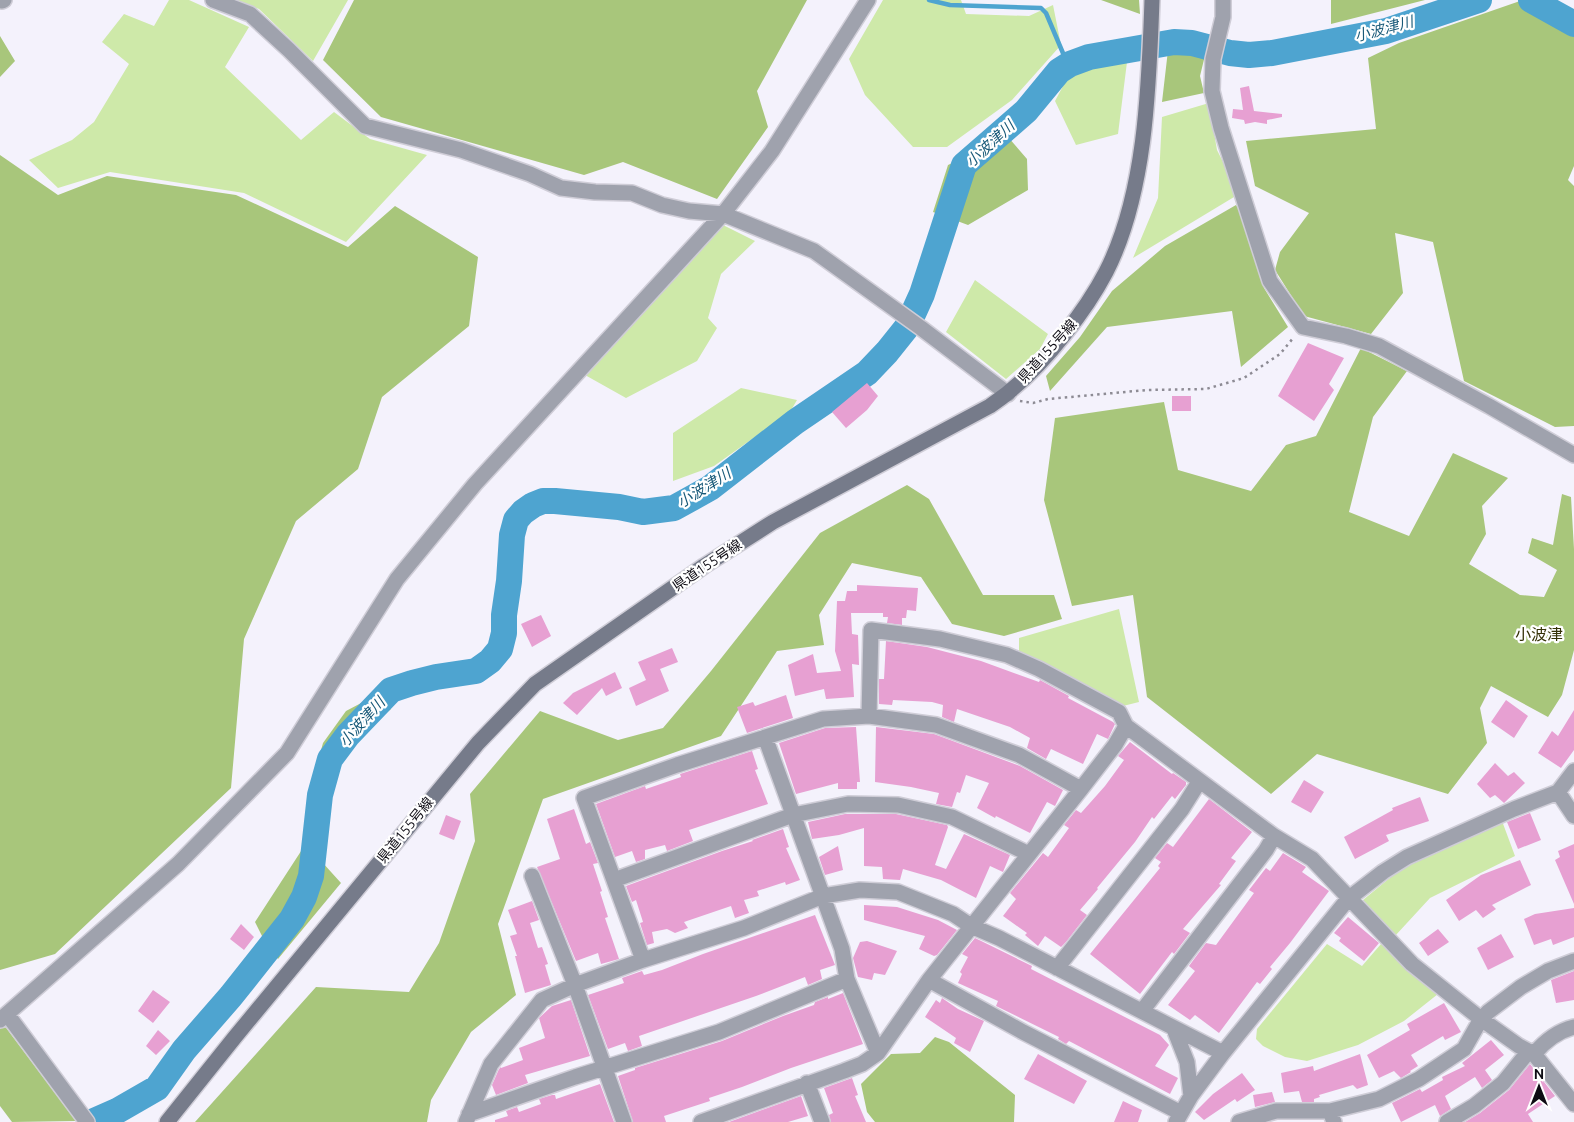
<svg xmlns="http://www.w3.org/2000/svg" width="1574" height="1122" font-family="Ubuntu,'Noto Sans JP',sans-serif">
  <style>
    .green { fill: #cee9a9 }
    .forest { fill: #a8c67b }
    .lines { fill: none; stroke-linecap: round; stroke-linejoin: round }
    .stream { stroke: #4ea4d0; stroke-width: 4.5 }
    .river { stroke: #4ea4d0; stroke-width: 26 }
    .building { fill: #e7a0d2 }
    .street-casing { stroke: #cfcdd7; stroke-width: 18 }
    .secondary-casing { stroke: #cfcdd7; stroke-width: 18 }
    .path { stroke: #8d8b94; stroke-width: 2.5; stroke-dasharray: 2.5 4; stroke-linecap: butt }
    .street { stroke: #9fa2ad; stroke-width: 15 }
    .secondary { stroke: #767b8a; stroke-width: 15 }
    .labels { text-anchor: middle; stroke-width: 4.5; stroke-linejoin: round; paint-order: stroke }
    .street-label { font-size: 14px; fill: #0e0c14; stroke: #fff }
    .water-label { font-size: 15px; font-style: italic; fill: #185978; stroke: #fff }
    .quarter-label { font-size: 16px; fill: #353207; stroke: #fff }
  </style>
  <rect width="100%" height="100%" fill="#f4f2fc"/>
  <path class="green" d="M169,0H189L249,27L225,67L301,140L334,112L370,139L427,155L346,242L244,193L110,172L58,188L29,160L72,140L94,122L129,64L102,42L124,14L154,26Z
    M237,0H348L313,61L259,9Z
    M883,0H961L966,14L1029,16L1053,5L1061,45L1012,100L947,147H913L865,95L849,59Z
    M1129,46L1118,134L1076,145L1055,101L1082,51Z
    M1209,103L1217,150L1239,194L1133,258L1158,198L1162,117Z
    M723,225L755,241L721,274L708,318L717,328L697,361L626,398L585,375Z
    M975,280L1048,334L1040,349L1006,379L946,332Z
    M741,388L797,400L790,412L714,466L673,481V433Z
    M1119,609L1139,702L1123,706L1019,654V638Z
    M1502,821L1515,856L1430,898L1395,936L1363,900L1408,863Z
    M1327,944L1362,966L1381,944L1438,994L1404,1021L1358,1045L1307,1061L1285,1057L1263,1046L1256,1039L1257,1029Z"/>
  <path class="forest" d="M354,0H807L757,91L768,127L717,199L623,162L584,175L381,117L323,60Z
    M1101,0H1139L1140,14Z
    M1331,0H1425L1331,24Z
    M1520,1L1574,33V166L1568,180L1574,186V426L1555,427L1464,381L1433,242L1395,233L1403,293L1371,334L1304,316L1275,270L1280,252L1309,213L1255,186L1246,141L1376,129L1368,58L1399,43Z
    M1170,33L1210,35L1200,76L1204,93L1162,102Z
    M0,36L15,61L0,77Z
    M1008,137L1027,159L1028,190L968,225L933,212L948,165Z
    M0,155L58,195L107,176L236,195L348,247L395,206L478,257L469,326L382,397L358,469L296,521L244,639L231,788L55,954L0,970Z
    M1236,205L1248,224L1264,288L1288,327L1241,367L1232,311L1107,327L1050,391L1046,376L1080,337L1112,291L1165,246Z
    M1361,348L1407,371L1373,417L1349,512L1409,536L1453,453L1508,478L1482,506L1486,534L1469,564L1520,595L1544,597L1557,570L1528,553L1532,538L1553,545L1562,494L1571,497L1574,549V650L1562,695L1548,717L1491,686L1480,708L1487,743L1448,794L1317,754L1271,794L1147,697L1133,595L1072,606L1044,500L1055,418L1164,402L1178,470L1251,491L1286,445L1316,436Z
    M907,485L929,499L983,595H1054L1062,619L1004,636L952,624L921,577L852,563L819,615L824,645L777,651L721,736L543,799L498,924L516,995L471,1032L431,1100L427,1122H195L316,987L409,992L439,943L475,841L470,794L540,711L618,740L663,728L711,671L820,533Z
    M382,692L391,709L352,742L335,768L322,862L341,883L278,959L265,942L255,922L305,845L311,786L323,743L346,711Z
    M4,1025L76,1121L12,1122L0,1106V1029Z
    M935,1037L949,1042L1015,1095L1014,1122H875L867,1112L861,1084L891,1054L920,1053Z"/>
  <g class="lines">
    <path class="stream" d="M929,0L950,5L1041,8L1046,13L1068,65"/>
    <path class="river" d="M1531,0L1574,24
      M92,1122L117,1111L157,1088L184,1050L231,996L292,919L304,897L311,876L320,795L330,759L348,735L391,690L412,683L436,677L476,671L490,661L500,649L504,633V615L509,581L512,535L516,520L523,512L533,505L543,501H555L619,507L643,512L674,508L710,488L795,422L867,373L887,352L907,327L922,294L964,165L1026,111L1059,71L1070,64L1089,57L1174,42L1192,43L1230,53L1249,55L1272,53L1386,31L1479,0"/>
  </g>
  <path class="building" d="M1249,86L1254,111L1282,114V117L1267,120V124L1255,122L1245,124L1244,120L1232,118L1233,109L1243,110L1240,88Z
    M1308,343L1344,358L1329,384L1334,390L1314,421L1278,396Z
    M867,383L878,396L867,410L846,428L832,412Z
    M1172,396H1191V411H1172Z
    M857,585L918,588L916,611L907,610L906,618H902V625L887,623L888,617H883V613H851L852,634L858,635L859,665L852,664L854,697L826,699L824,689L795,696L788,665L813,654L817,673L841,671L835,651L837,601H845L847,591H857Z
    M541,615L551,636L532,647L521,624Z
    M886,641L927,647L981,661L1039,682L1040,680L1069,696L1068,698L1113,722L1115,724L1108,739L1097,734L1083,764L1051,749L1046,759L1027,748L1030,738L1010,727L957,709L954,722L942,717L943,705L932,702L893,700L892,705L879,704V679H884Z
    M672,648L678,662L660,669L669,691L636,706L629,688L646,680L638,662Z
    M615,672L622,688L606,696L602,688L577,715L563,703L573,693Z
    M786,695L793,718L747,733L737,707L753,702L755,706Z
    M1506,700L1528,716L1514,738L1491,722Z
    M1574,710V750L1561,768L1538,753L1552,731L1558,736Z
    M856,727L860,782H857V789H838V783L796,794L779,743L825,728Z
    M876,727L934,734L1020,766L1063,790L1055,806L1047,802L1030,833L996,816L995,818L977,808L989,783L966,775L960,793L957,792L952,807L936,804L939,793L911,787L875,782Z
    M1130,742L1172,774L1173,773L1186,782V785L1175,799L1172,796L1154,819L1152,817L1135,842L1097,888L1098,889L1080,910L1087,915L1066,942L1061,947L1045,936L1038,946L1025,935L1027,933L1003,916L1016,899L1010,893L1043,853L1048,857L1069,828L1064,825L1076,810L1081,813L1105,786L1124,760L1118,756Z
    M752,751L758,769L755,770L768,804L689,830L693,841L667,851L665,845L645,850V859L636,862L632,851L615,857L596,804L645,786L646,789L681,777L680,774Z
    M1495,763L1508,776L1514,772L1525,783L1504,803L1495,795L1490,798L1477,784Z
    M1304,780L1324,792L1311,813L1291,802Z
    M1420,797L1429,821L1386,835L1389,841L1355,859L1344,837L1393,810L1392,808Z
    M1209,799L1252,832L1231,858L1236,861L1219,884L1221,885L1183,929L1190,933L1174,954L1172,952L1140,994L1090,954L1160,868L1158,866L1161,862L1155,858L1167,843L1173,847Z
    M574,809L586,844L590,842L598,863L593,864L602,891L600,892L608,917L605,918L619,959L601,964L598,953L576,961L537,867L560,859L547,819Z
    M1530,813L1541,840L1518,849L1507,822Z
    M845,814H896L947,825L948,827L935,865L946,869L964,834L1010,855L1003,872L990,866L976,898L941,880L903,869L900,880L883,879L882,867L864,866V828L839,835L812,839L808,822Z
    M446,815L461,821L454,840L439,834Z
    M783,829L789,847L786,848L800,880L786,885L785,882L757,891L759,896L744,900L749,913L735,918L731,906L684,922L688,928L675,933L667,929L652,932L654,943L647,945L640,923L643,922L636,900L632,902L626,886L722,851L753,841L752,840Z
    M1574,844V904L1555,860L1560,857L1558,851Z
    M838,846L843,870L825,875L819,857Z
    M1283,853L1306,867L1302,872L1329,891L1290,943L1270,967L1272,969L1260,984L1257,982L1219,1033L1195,1015L1190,1020L1168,1005L1195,971L1189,966L1206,943L1216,945L1254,893L1249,890L1266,868L1270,871Z
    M1520,860L1531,885L1492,905L1496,909L1483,918L1476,910L1459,921L1446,900L1481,875Z
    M532,901L539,920L530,923L538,948L542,947L548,964L545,965L551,985L525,993L515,956H517L510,936L517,934L508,910Z
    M864,905L897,907L938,920L957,930L937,955L934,956L919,949L925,936L864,920Z
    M1574,908V937L1553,945L1551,939L1534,945L1524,919L1535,914Z
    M815,915L835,965L820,970L822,979L808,985L805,977L756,996L639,1036L642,1046L628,1051L625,1043L608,1049L588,995L624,983L622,978L642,971L644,975L662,970L703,954Z
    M1348,917L1379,943L1364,961L1339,941L1341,938L1334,933Z
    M241,924L254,937L244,950L230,939Z
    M1438,929L1449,942L1428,956L1419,943Z
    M1501,934L1514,957L1488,970L1477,948Z
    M975,938L1032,966L1031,969L1160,1035L1169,1045L1155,1066L1178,1078L1170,1094L1069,1041L1066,1044L1058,1039L1059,1037L996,1006L998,1001L958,983L962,974L960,972L968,957L962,954Z
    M867,941L897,951L885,975L874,973L872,980L858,977L853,958L860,942Z
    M1574,971V1000L1556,1003L1551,980Z
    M153,990L170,1002L153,1023L138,1011Z
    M843,993L863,1044L791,1068L742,1087L709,1098L710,1101L664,1116L666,1122H633L618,1076L635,1070V1068L722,1041L783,1016L814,1005L815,1002L828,997V999Z
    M942,998L958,1009L984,1021L970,1052L954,1043L956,1038L925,1017L936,1000L940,1003Z
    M571,1000L590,1056L525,1075L528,1083L496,1095L492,1085L499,1069L501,1067V1068L523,1060L519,1048L545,1038L539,1018L552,1006Z
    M1444,1003L1461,1032L1445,1040L1443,1036L1411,1055L1418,1066L1410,1071L1411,1072L1401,1078L1394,1071L1379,1078L1367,1055L1410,1030L1407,1024Z
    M158,1030L170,1041L156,1055L146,1046Z
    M1491,1040L1504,1055L1485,1070L1492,1080L1482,1088L1475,1077L1445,1096L1451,1109L1440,1116L1435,1105L1401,1122L1392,1103L1420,1089L1422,1092L1443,1080L1442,1077L1465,1066L1462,1063Z
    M1038,1054L1087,1081L1074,1104L1024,1079Z
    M1360,1054L1368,1085L1357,1089L1353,1085L1319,1095L1320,1097L1314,1099V1102H1302L1299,1091L1284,1093L1281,1073L1313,1066L1314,1071Z
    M1530,1064L1555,1096L1528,1114L1533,1122H1465L1480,1113L1509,1090Z
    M1242,1073L1255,1090L1237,1102L1235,1099L1204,1120L1195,1112L1213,1094Z
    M852,1078L858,1095L855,1096L866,1122H831L829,1115L833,1113L824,1088Z
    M600,1084L614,1122H495V1120L508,1116L506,1111L517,1107L519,1112L541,1104L539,1099L552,1095H555L556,1099Z
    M1272,1092L1275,1102L1255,1107L1253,1095Z
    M801,1096L808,1116L788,1122H729Z
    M1123,1101L1142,1110L1138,1122H1114Z"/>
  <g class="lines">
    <defs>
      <path id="street" d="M213,0L250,14L289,50L365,126L461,150L530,174L561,188L595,192L632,193L662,205L689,211L723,214L814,251L921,328L1008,394
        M1223,0V17L1213,59L1212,91L1221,128L1270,281L1303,327L1346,336L1379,346L1489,406L1574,455
        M2,1L4,0
        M869,716L871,630L940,639L1007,655L1039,669L1119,712L1126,726L1274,836L1312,859L1412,964L1481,1019L1519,1046L1534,1054L1574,1104
        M765,737L842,949L847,979L878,1053
        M1558,792L1574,816
        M532,876L575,985L624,1122
        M614,880L793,815L848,804L898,805L952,817L1029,854
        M643,960L584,798L677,765L823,719L869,716L936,725L1019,755L1081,789
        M1057,968L1182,809L1199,782
        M929,980L1023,1032L1181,1113
        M1142,1011L1266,850L1274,836
        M7,1014L87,1122
        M0,1020L178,864L287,753L397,579L475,484L723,214L772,151L868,0
        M1174,1029L1187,1062L1191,1096
        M1534,1054C1544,1042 1558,1031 1574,1027
        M807,1083L822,1122
        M1330,1111L1379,1099L1419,1079L1464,1049L1481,1019L1488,1012L1521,987L1548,971L1574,961
        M469,1114L575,1077L719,1032L847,979
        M466,1122L491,1064L542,1000L575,985L643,960L744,928L823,896L860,890L898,892L953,914L971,926L999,938L1223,1053
        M701,1122L844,1071L862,1064L878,1053L929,980L1081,789L1115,745L1126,726
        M1176,1122L1191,1096L1223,1053L1348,899L1383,872L1407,857L1514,809L1558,792L1574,771
        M1239,1122L1276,1111H1330L1334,1122
        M1447,1122L1474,1106L1503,1083L1529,1051"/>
      <path id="secondary" d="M167,1122L235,1037L478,743L535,684L704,566L773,522L990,406C1018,387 1043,362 1064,335C1080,315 1094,295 1106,272C1146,194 1149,86 1152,0"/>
    </defs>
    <use href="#street" class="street-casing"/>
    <use href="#secondary" class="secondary-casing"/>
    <path class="path" d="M1020,401L1033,403L1048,399L1147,390L1206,389L1244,378L1280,354L1294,337"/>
    <use href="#street" class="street"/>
    <use href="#secondary" class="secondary"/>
  </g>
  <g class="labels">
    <g class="street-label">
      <text transform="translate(1047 351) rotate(-48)" y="5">県道155号線</text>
      <text transform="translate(707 565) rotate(-34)" y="5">県道155号線</text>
      <text transform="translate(405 830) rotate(-51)" y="5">県道155号線</text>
    </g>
    <g class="water-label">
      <text transform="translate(1384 29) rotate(-15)" y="5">小波津川</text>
      <text transform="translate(990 144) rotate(-43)" y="5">小波津川</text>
      <text transform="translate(704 488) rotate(-32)" y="5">小波津川</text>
      <text transform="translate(362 722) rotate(-48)" y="5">小波津川</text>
    </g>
    <g class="quarter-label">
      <text x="1539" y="640">小波津</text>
    </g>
  </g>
  <g transform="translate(1539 1087)" stroke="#ffffff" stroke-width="4" paint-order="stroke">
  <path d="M0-4L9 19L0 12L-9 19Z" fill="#0e0c14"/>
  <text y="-8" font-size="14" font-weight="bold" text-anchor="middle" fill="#0e0c14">N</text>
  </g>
</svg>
